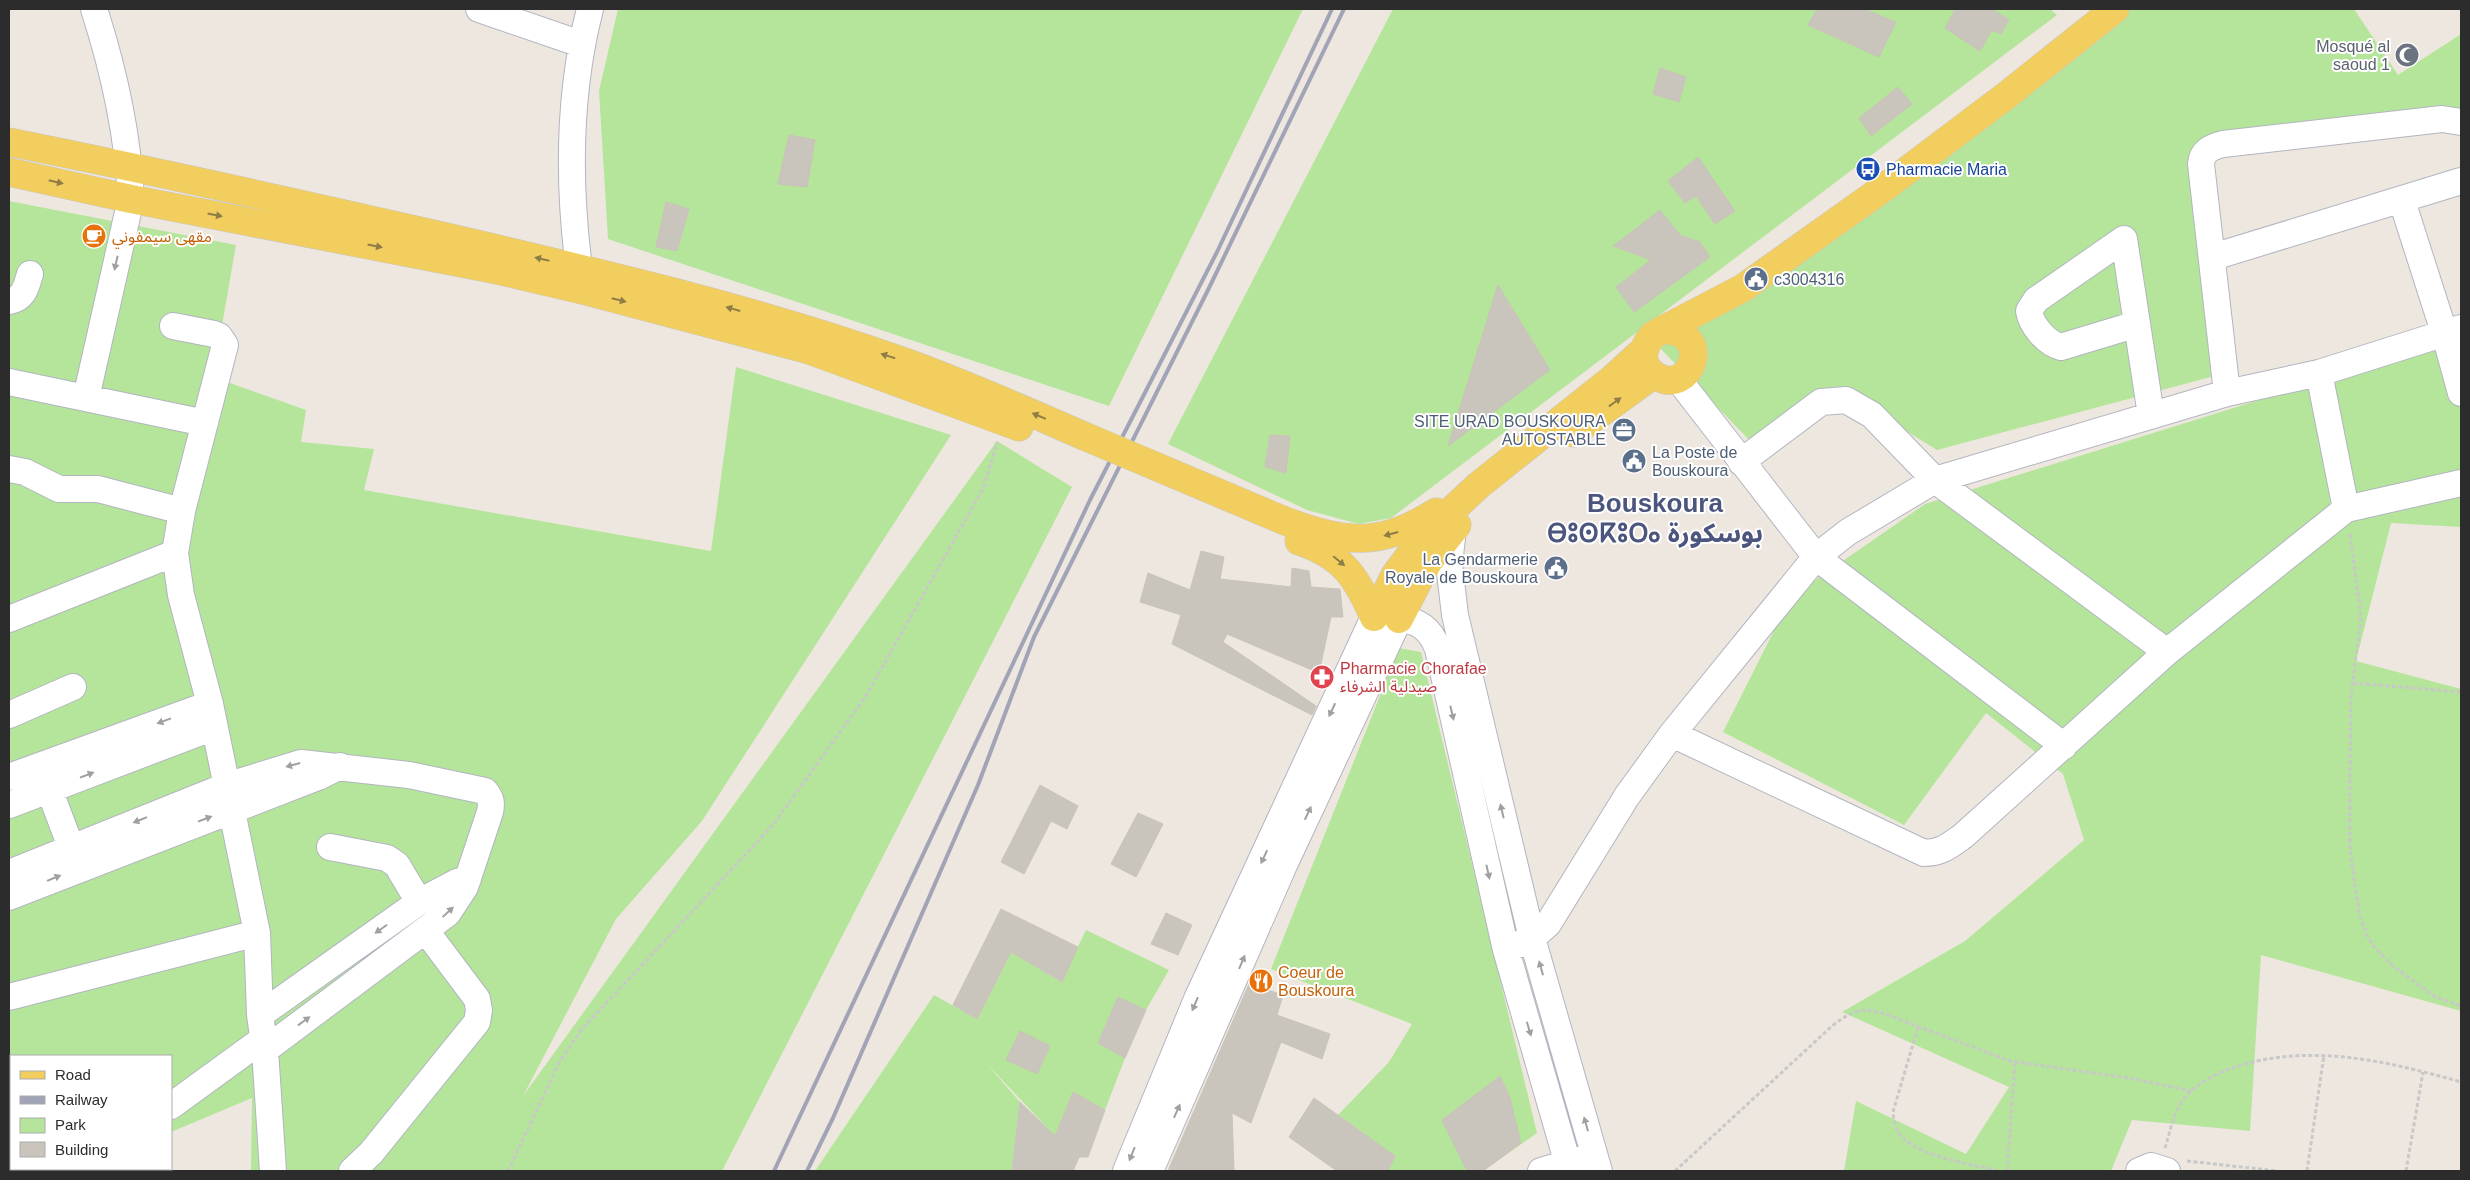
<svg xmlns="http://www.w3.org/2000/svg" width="2470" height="1180" font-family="Helvetica,'Noto Sans Arabic','Noto Sans Tifinagh',sans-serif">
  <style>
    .green { fill: #b5e59b }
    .building { fill: #c9c5bd; stroke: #cac3b8 }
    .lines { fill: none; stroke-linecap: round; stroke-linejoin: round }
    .minor-casing { stroke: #b2b5c0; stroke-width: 28 }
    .major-casing { stroke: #c8c8c8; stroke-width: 29 }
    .path { stroke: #c8c8c8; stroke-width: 3; stroke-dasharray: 4 2.5; stroke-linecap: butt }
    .minor { stroke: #fff; stroke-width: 26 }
    .major { stroke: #f2ce5f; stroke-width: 28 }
    .rail { stroke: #a1a4b7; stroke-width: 4 }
    .major-bridge-casing { stroke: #c8c8c8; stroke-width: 29; stroke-linecap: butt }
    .major-bridge { stroke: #f2ce5f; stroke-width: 28 }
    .oneway { fill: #8f7d46 }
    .oneway2 { fill: #a0a0a0 }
    .labels { text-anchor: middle; stroke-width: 4; stroke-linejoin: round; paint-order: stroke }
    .worship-label { font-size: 16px; fill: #5b616d; stroke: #fff; text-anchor: end }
    .transit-label { font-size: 16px; fill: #164399; stroke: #fff; text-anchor: start }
    .food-label { font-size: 16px; fill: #c56008; stroke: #fff; text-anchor: start }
    .service-label { font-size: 16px; fill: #4e5e75; stroke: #fff; text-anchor: start }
    .health-label { font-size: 16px; fill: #be3a42; stroke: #fff; text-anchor: start }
    .town-label { font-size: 26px; font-weight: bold; fill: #4c557e; stroke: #fff }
  </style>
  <rect width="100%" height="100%" fill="#eee7df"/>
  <path class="green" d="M618,9H1303L1109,406L608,239L599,91Z
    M1393,9H2050L2057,15L1391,518L1359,524L1307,510L1168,444Z
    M2104,9H2354L2398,75L2461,34V122L2209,148L2233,371L1937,450L1841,391L1759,450L1660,348Z
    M9,201L236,245L213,377L306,410L301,442L374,449L364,490L711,551L736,367L951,435L702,821L616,919L523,1096L997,441L1072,487L722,1171H251L252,1098L171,1132V1056H11V1169H84L78,1171H9Z
    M2461,337V527L2391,523L2356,661L2461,689V1011L2261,955L2250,1131L2132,1120L2111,1171H1844L1856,1101L1966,1154L2009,1087L1842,1012L1965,941L2084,840L2063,774L1986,713L1904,825L1723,732L1791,597L1925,504Z
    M1399,648L1421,652L1537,1133L1483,1171H1388L1395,1156L1338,1115L1389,1062L1412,1024L1271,969Z
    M1086,930L1169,970L1146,1010L1118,997L1098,1043L1125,1058L1105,1110L1073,1092L1055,1136L986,1063L1020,1102L1012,1171H815L934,995L977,1019L1011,952L1061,982Z"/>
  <path class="building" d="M1817,9H1864L1896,22L1879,57L1808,25Z
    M1955,9H1992L2009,20L2001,34L1992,30L1980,51L1945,28Z
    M1660,68L1686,77L1679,102L1653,94Z
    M1898,87L1912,104L1871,136L1859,118Z
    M789,135L815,140L807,187L778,184Z
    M1698,157L1735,211L1715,224L1696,196L1685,203L1668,181Z
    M666,202L689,209L677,251L656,247Z
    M1660,210L1680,235L1700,242L1710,257L1634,312L1616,287L1651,260L1613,246Z
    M1498,285L1550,370L1448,446Z
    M1270,435L1290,436L1286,473L1265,467Z
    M1201,551L1224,557L1220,579L1291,587L1292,568L1309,571L1311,587L1340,589L1343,617H1331L1319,673L1227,634L1223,642L1316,706L1312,715L1172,644L1181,615L1140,602L1148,573L1190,590Z
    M1040,785L1078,806L1067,829L1051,821L1024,874L1001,862Z
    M1138,813L1163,824L1136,877L1111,864Z
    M1001,909L1078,947L1062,982L1011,952L977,1019L953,1005Z
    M1166,913L1192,925L1178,955L1151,944Z
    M1249,984L1283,995L1277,1015L1330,1034L1322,1059L1281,1042L1251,1123L1232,1113L1234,1171H1168Z
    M1118,997L1146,1010L1125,1058L1098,1043Z
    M1020,1031L1050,1046L1037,1074L1006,1060Z
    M1500,1076L1510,1098L1521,1143L1483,1171H1467L1442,1120Z
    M1073,1092L1105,1110L1088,1157H1079L1073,1171H1012L1020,1102L1055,1136Z
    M1314,1098L1395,1156L1388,1171H1337L1289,1137Z"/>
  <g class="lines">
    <defs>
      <path id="minor" d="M479,9L581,44
        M2402,201L2445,335L2461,393
        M2213,257L2461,181
        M582,289C568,197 567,99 590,9
        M9,301C24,299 26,287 30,274
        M2137,324L2061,347C2047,344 2031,325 2029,311L2036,300L2124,239L2151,415
        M173,326L214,334L219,336L225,345L182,511L175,553L181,595L210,704L257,933L260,1015L265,1050L273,1171
        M2319,373L2346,509
        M1678,379L1816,557L2064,746
        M9,382L205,423
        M2227,393L2201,164C2202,151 2211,147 2223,144L2442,119L2461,122
        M86,398L131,199C128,134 114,71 94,9
        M1741,462L1821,402L1846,400L1872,415L1935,480L2167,652
        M9,469L25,472L59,489H98L182,511
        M1453,529L1449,564L1455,615L1532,938L1599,1171
        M9,619L175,553
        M9,715L73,687
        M1672,734L1924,853C1941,853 1949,846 1963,836L2167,652L2346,509L2461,483
        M43,773L77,863
        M9,777L210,704
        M9,805L214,727
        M330,847L387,858L397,865L419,902
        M9,873L226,786L301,763L409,775L485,791C491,798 492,803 490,812L465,887L448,913L265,1050
        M9,897L318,777L340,766
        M1506,950L1532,938L1548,924L1627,796L1672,734L1816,557L1848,532L1935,480L2227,393L2319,373L2461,328
        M9,997L257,933
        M260,1015L419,902L457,882L468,879
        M171,1106L263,1039
        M81,1171L84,1169
        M352,1171L371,1153L477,1022L479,1010L477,999L426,931
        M1126,1171L1197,999L1374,617
        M1150,1171L1284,865L1399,619C1419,620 1431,630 1438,649L1506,950L1570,1171
        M1541,1171L1586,1158
        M2139,1171L2151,1166L2167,1171"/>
      <path id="major" d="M9,142C154,171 298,203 442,236C597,272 752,308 902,361C964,383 1024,410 1084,436
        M9,172L131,199L497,270L582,290L809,350L1019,427
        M1667,330C1713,334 1691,395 1658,377C1652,374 1647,370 1645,363C1641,353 1646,343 1653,335L1743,288L1885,187L2007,95L2115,9
        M1573,433L1653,375
        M1285,521C1345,543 1380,548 1436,512
        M1299,541C1343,556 1356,576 1374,617
        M1374,617L1395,575L1424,536L1479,485L1612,379L1645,349
        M1399,619L1428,562L1457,525"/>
    </defs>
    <use href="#minor" class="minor-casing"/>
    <use href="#major" class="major-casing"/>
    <path class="path" d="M2350,534L2361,617L2351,696L2350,774V850L2359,912L2367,935L2374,947L2393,966L2434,996L2461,1006
      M2353,683L2461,692
      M1918,1027L1893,1112C1894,1122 1895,1130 1902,1137C1921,1157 1972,1164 1998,1171
      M2165,1148C2169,1135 2172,1120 2178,1108C2188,1088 2212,1075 2232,1068C2308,1042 2387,1061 2461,1082
      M2187,1161L2278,1171
      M508,1171L560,1061L582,1029L773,825L866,696L984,487L997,442
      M1675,1171L1832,1026C1853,1010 1862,1006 1888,1015L2010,1061L2135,1079L2191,1091
      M2007,1171L2015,1062
      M2307,1171L2324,1055
      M2406,1171L2423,1072"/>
    <use href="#minor" class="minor"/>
    <use href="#major" class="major"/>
    <path class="rail" d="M774,1171L1090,500L1217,252L1332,9
      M807,1171L833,1118L978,785L1034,637L1208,290L1344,9"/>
    <defs>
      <path id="major-bridge" d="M1084,436L1285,521"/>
    </defs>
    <use href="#major-bridge" class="major-bridge-casing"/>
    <use href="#major-bridge" class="major-bridge"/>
  </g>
  <defs><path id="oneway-solid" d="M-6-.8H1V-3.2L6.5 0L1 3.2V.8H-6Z" transform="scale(1.25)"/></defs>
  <g class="oneway">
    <use href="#oneway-solid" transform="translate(56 182) rotate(13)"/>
    <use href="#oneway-solid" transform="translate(215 215) rotate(11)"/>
    <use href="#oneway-solid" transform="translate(375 246) rotate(11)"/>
    <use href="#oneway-solid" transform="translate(542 259) rotate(-167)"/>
    <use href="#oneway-solid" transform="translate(619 300) rotate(14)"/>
    <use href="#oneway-solid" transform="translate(733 309) rotate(-164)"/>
    <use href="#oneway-solid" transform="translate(888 356) rotate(-162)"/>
    <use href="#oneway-solid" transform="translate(1615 402) rotate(-36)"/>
    <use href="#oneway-solid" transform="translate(1039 416) rotate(-157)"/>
    <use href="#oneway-solid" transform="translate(1391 534) rotate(165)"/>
    <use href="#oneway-solid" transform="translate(1339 561) rotate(40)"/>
  </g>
  <g class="oneway2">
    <use href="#oneway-solid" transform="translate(116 263) rotate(103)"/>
    <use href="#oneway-solid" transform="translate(1332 710) rotate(115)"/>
    <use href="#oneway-solid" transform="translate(1452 713) rotate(77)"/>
    <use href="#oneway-solid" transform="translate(164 721) rotate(160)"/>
    <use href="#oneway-solid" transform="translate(293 765) rotate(165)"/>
    <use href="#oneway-solid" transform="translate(87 775) rotate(-21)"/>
    <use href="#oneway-solid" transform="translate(1502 811) rotate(-103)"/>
    <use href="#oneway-solid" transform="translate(1308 813) rotate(-65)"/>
    <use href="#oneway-solid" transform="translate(205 819) rotate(-21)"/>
    <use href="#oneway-solid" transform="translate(140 820) rotate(158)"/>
    <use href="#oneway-solid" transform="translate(1264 857) rotate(115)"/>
    <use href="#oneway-solid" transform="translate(1488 872) rotate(77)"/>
    <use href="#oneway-solid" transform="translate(54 878) rotate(-22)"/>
    <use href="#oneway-solid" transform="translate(448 912) rotate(-43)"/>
    <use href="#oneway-solid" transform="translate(381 929) rotate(145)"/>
    <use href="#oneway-solid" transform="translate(1242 962) rotate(-67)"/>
    <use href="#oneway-solid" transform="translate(1541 968) rotate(-106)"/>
    <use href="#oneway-solid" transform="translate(1195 1004) rotate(113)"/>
    <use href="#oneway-solid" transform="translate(304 1021) rotate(-36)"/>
    <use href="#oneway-solid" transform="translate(1529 1029) rotate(73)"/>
    <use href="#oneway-solid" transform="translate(1177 1111) rotate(-66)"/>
    <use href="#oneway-solid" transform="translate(1586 1124) rotate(-106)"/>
    <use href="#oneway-solid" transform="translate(1132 1154) rotate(112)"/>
  </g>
  <defs>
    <symbol id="mosque-disc" viewBox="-11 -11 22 22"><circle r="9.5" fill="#6b7280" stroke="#fff"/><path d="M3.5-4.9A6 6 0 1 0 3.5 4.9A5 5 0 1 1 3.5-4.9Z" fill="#fff"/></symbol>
    <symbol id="bus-disc" viewBox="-11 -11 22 22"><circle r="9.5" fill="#1a4fb4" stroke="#fff"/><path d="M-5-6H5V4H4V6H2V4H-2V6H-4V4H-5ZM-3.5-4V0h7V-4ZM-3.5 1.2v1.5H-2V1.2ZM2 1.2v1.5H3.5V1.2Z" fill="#fff"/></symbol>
    <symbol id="cafe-disc" viewBox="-11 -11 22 22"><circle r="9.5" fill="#e8710a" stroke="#fff"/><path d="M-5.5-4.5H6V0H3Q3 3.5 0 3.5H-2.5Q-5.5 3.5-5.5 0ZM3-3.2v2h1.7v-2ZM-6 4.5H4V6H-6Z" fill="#fff"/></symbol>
    <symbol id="civic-disc" viewBox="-11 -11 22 22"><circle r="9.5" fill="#5c6f8a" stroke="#fff"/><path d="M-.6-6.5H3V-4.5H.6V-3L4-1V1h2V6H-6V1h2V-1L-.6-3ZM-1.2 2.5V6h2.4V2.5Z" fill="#fff"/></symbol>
    <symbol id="office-disc" viewBox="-11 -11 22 22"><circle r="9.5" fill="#5c6f8a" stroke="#fff"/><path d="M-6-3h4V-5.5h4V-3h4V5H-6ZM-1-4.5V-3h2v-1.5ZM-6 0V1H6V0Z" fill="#fff"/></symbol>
    <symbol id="pharmacy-disc" viewBox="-11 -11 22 22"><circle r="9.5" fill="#e0444e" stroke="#fff"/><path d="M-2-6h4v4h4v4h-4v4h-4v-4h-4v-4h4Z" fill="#fff"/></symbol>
    <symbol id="restaurant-disc" viewBox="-11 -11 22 22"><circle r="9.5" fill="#e8710a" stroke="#fff"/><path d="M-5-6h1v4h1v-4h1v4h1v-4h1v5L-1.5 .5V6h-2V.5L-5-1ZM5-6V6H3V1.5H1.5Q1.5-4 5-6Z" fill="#fff"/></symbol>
  </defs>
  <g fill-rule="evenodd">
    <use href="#mosque-disc" x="2393" y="41" width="28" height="28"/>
    <use href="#bus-disc" x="1854" y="155" width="28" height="28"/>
    <use href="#cafe-disc" x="80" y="222" width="28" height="28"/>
    <use href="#civic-disc" x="1742" y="265" width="28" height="28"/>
    <use href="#office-disc" x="1610" y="416" width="28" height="28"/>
    <use href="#civic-disc" x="1620" y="447" width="28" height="28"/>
    <use href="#civic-disc" x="1542" y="554" width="28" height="28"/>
    <use href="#pharmacy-disc" x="1308" y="663" width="28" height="28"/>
    <use href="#restaurant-disc" x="1247" y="967" width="28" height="28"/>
  </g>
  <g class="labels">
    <g class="worship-label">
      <text x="2390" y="52">Mosqué al<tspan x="2390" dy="18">saoud 1</tspan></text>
    </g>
    <g class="transit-label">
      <text x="1886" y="175">Pharmacie Maria</text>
    </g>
    <g class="food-label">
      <text x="112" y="242">مقهى سيمفوني</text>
      <text x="1278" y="978">Coeur de<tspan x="1278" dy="18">Bouskoura</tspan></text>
    </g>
    <g class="service-label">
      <text x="1774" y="285">c3004316</text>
      <text x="1606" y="427" text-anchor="end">SITE URAD BOUSKOURA<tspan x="1606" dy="18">AUTOSTABLE</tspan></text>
      <text x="1652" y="458">La Poste de<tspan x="1652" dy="18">Bouskoura</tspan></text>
      <text x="1538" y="565" text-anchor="end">La Gendarmerie<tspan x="1538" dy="18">Royale de Bouskoura</tspan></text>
    </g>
    <g class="health-label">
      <text x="1340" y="674">Pharmacie Chorafae<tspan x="1340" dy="18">صيدلية الشرفاء</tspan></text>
    </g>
    <g class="town-label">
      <text x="1655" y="512">Bouskoura<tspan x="1655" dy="30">ⴱⵓⵙⴽⵓⵔⴰ بوسكورة</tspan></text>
    </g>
  </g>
  <rect width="2470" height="1180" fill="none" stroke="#2c2c2c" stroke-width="20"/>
  <rect x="10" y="1055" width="162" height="115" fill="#ffffff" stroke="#ababab"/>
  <rect x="20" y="1071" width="25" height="8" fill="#f2ce5f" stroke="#ababab"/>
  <text x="55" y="1080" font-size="15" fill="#2c2c2c">Road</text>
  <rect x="20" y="1096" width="25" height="8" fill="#a1a4b7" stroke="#ababab"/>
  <text x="55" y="1105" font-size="15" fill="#2c2c2c">Railway</text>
  <rect x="20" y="1118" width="25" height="15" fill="#b5e59b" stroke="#ababab"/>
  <text x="55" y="1130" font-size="15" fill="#2c2c2c">Park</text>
  <rect x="20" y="1142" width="25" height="15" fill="#c9c5bd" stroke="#ababab"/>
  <text x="55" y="1155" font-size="15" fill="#2c2c2c">Building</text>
</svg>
